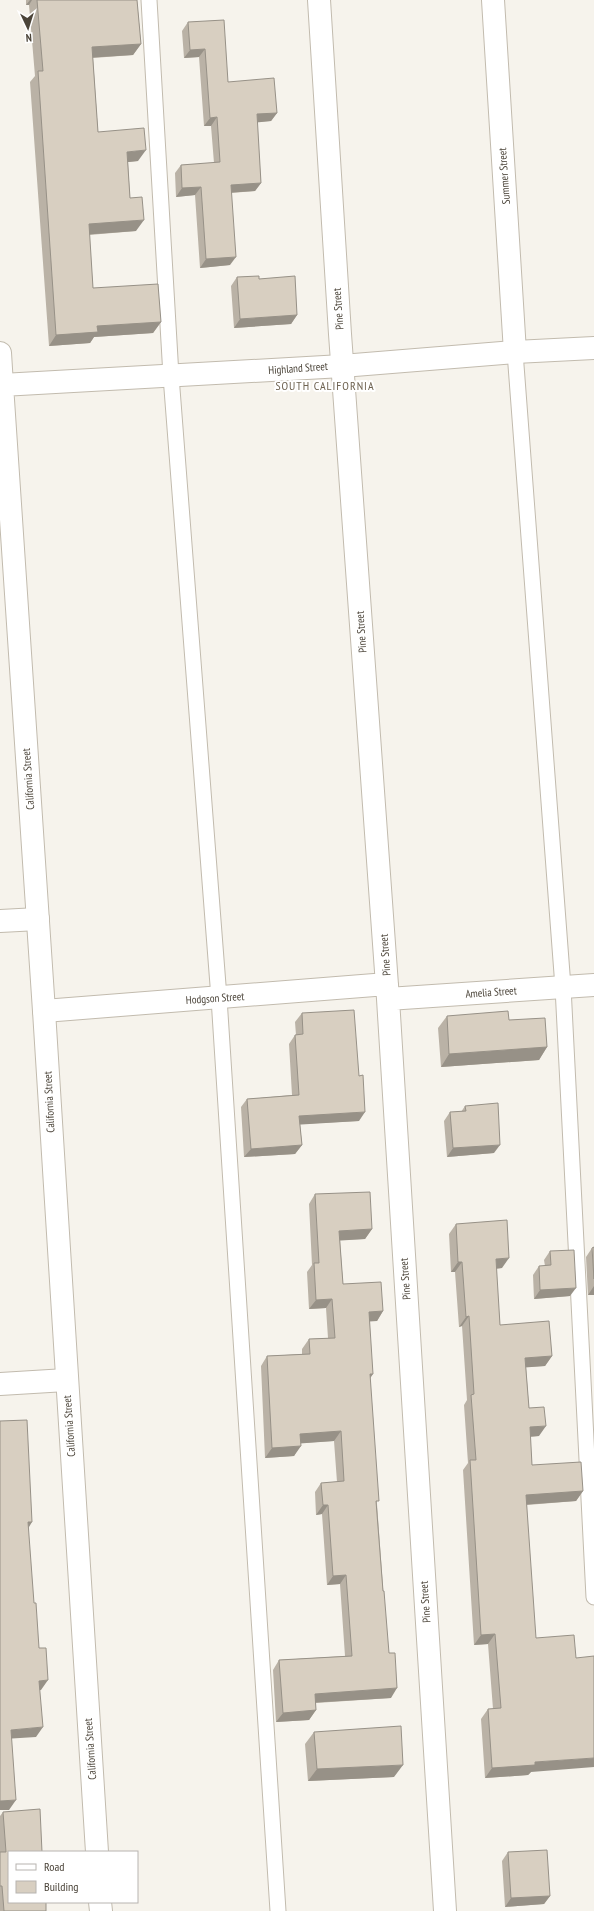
<svg xmlns="http://www.w3.org/2000/svg" width="594" height="1911" font-family="'PT Sans Narrow',sans-serif">
  <style>
    .lines { fill: none; stroke-linecap: round; stroke-linejoin: round }
    .service-casing { stroke: #c2bbae; stroke-width: 17 }
    .minor-casing { stroke: #c2bbae; stroke-width: 24 }
    .tertiary-casing { stroke: #c2bbae; stroke-width: 24 }
    .service { stroke: #fff; stroke-width: 15 }
    .minor { stroke: #fff; stroke-width: 22 }
    .tertiary { stroke: #fff; stroke-width: 22 }
    .wall { fill: #bab2a6 }
    .shaded-wall { fill: #979187 }
    .building { fill: #d8cfc1; stroke: #979187 }
    .labels { text-anchor: middle; stroke-width: 4; stroke-linejoin: round; paint-order: stroke }
    .street-label { font-size: 11px; fill: #4b4439; stroke: #fff }
    .neighbourhood-label { font-size: 12px; letter-spacing: 1px; fill: #6e6250; stroke: #fff }
  </style>
  <rect width="100%" height="100%" fill="#f6f3ec"/>
  <g class="lines">
    <defs>
      <path id="service" d="M149,0L171,376L219,998L278,1911
        M515,352L563,987L594,1597"/>
      <path id="minor" d="M319,0L340,334L388,999L445,1911
        M493,0L515,352
        M0,353L2,385
        M0,921L38,919
        M388,999L594,985
        M44,1011L387,984
        M0,1384L66,1380"/>
      <path id="tertiary" d="M97,1852L44,1011L2,385L342,366L515,352L594,348
        M100,1902L101,1911"/>
    </defs>
    <use href="#service" class="service-casing"/>
    <use href="#minor" class="minor-casing"/>
    <use href="#tertiary" class="tertiary-casing"/>
    <use href="#service" class="service"/>
    <use href="#minor" class="minor"/>
    <use href="#tertiary" class="tertiary"/>
  </g>
  <path class="wall" d="M26,0H137L141,44L133,55L93,58L98,132L138,161L128,162L130,198L136,231L89,235L93,288L161,322L153,333L94,337L90,343L49,346L30,82L35,76L29,5H26Z
    M188,22L228,82L277,113L271,121L257,122L261,183L255,191L231,193L230,265L200,268L195,195L176,197L175,173L181,165L214,163L211,126H204L199,57L184,58L182,31Z
    M237,277L259,279L297,315L291,324L234,328L231,286Z
    M302,1013L359,1121L300,1124L302,1145L295,1154L244,1157L241,1107L247,1099L292,1095L289,1044L295,1035H296L295,1022Z
    M447,1016L509,1020L547,1047L539,1060L441,1067L438,1028Z
    M465,1106L494,1153L447,1157L444,1121L450,1112H461Z
    M315,1194L372,1229L365,1239L340,1240L343,1284L383,1311L377,1321H370V1378L377,1504L391,1698L316,1703V1710L309,1720L276,1722L273,1670L279,1660L345,1656L340,1584L327,1585L322,1514L316,1515L315,1492L321,1483L337,1482L334,1441L301,1443L294,1456L265,1458L261,1366L267,1356L302,1354V1349L309,1339L328,1338L326,1308L309,1309L307,1272L312,1265L309,1204Z
    M456,1224L502,1268L496,1269L500,1325L552,1356L545,1366L526,1367L529,1408L539,1436L530,1437L532,1465L583,1491L576,1501L527,1505L531,1772L528,1775L485,1778L481,1719L488,1709H493L488,1644L474,1645L463,1470L468,1463L464,1405L467,1400L462,1326L459,1327L455,1272H451L449,1234Z
    M594,1247V1295H588L586,1257L592,1248Z
    M550,1251L570,1296L534,1299L533,1275L539,1266H545L544,1260Z
    M314,1732L394,1777L308,1781L305,1744Z
    M3,1812L46,1911H0V1816Z
    M508,1852L550,1896L544,1904L505,1907L502,1861Z"/>
  <path class="shaded-wall" d="M30,0H32L29,5H26Z
    M141,44L133,55L85,58L92,47Z
    M205,49L199,57L184,58L190,50Z
    M277,113L271,121L251,123L257,114Z
    M217,117L211,126H204L210,118Z
    M146,150L138,161L119,163L127,152Z
    M261,183L255,191L225,193L231,185Z
    M201,187L195,195L176,197L182,188Z
    M144,220L136,231L81,235L89,224Z
    M236,257L230,265L200,268L206,259Z
    M297,315L291,324L234,328L240,319Z
    M161,322L153,333L94,337L90,343L49,346L56,335L97,326Z
    M547,1047L539,1060L441,1067L449,1054Z
    M365,1112L359,1121L293,1125L299,1116Z
    M302,1145L295,1154L244,1157L251,1149Z
    M500,1145L494,1153L447,1157L453,1148Z
    M372,1229L365,1239L333,1241L339,1231Z
    M509,1258L502,1268L489,1269L496,1259Z
    M458,1262H462L455,1272H451Z
    M594,1286V1295H588Z
    M576,1288L570,1296L534,1299L540,1290Z
    M332,1299L326,1308L309,1309L316,1300Z
    M383,1311L377,1321L362,1322L369,1312Z
    M469,1316L462,1326L459,1327L466,1317Z
    M552,1356L545,1366L518,1368L525,1358Z
    M370,1374H373L367,1383Z
    M546,1426L539,1436L523,1437L530,1427Z
    M341,1431L334,1441L293,1444L300,1434Z
    M301,1446L294,1456L265,1458L272,1448Z
    M583,1491L576,1501L520,1505L526,1495Z
    M323,1505H328L322,1514L316,1515Z
    M28,1522H32L26,1532Z
    M346,1575L340,1584L327,1585L333,1576Z
    M495,1634L488,1644L474,1645L481,1635Z
    M48,1680L41,1690L33,1691L39,1681Z
    M397,1688L391,1698L308,1703L315,1694Z
    M316,1710L309,1720L276,1722L283,1713Z
    M43,1727L36,1737L4,1739L11,1730Z
    M594,1758V1767L531,1772L528,1775L485,1778L492,1768L535,1762Z
    M403,1765L394,1777L308,1781L317,1769Z
    M16,1800L9,1810H0V1801Z
    M550,1896L544,1904L505,1907L511,1898Z"/>
  <path class="building" d="M37,0H137L141,44L92,47L98,132L144,128L146,150L127,152L130,198L142,197L144,220L89,224L93,288L158,284L161,322L97,326L98,332L56,335L38,71H43Z
    M224,20L228,82L274,78L277,113L257,114L261,183L231,185L236,257L206,259L201,187L182,188L181,165L220,162L217,117L210,118L205,49L190,50L188,22Z
    M259,276V279L295,276L297,315L240,319L237,277Z
    M354,1010L359,1076L363,1075L365,1112L299,1116L302,1145L251,1149L247,1099L299,1095L295,1035L303,1034L302,1013Z
    M508,1011L509,1020L545,1018L547,1047L449,1054L447,1016Z
    M498,1103L500,1145L453,1148L450,1112L466,1111L465,1106Z
    M370,1192L372,1229L339,1231L343,1284L381,1282L383,1311L369,1312L373,1374H370L379,1501H376L383,1591H384L389,1653H395L397,1688L315,1694L316,1710L283,1713L279,1660L352,1656L346,1575L333,1576L328,1505H323L321,1483L344,1481L341,1431L300,1434L301,1446L272,1448L267,1356L310,1354L309,1339L335,1338L332,1299L316,1300L314,1263H319L315,1194Z
    M507,1220L509,1258L496,1259L500,1325L549,1321L552,1356L525,1358L529,1408L544,1407L546,1426L530,1427L532,1465L581,1462L583,1491L526,1495L536,1638L574,1635L576,1658L594,1656V1758L535,1762V1765L492,1768L488,1709L501,1708L495,1634L481,1635L470,1460H476L471,1395L474,1394L469,1316L466,1317L462,1262H458L456,1224Z
    M594,1247V1279L592,1248Z
    M574,1250L576,1288L540,1290L539,1266L551,1265L550,1251Z
    M27,1420L32,1522H28L34,1603H36L39,1648H46L48,1680L39,1681L43,1727L11,1730L16,1800L0,1801V1421Z
    M401,1726L403,1765L317,1769L314,1732Z
    M40,1809L42,1852H9V1902H46V1911H4L2,1886H0V1852H6L3,1812Z
    M547,1850L550,1896L511,1898L508,1852Z"/>
  <g class="labels">
    <g class="street-label">
      <text transform="translate(504 176) rotate(-94)" y="4">Summer Street</text>
      <text transform="translate(338 309) rotate(-94)" y="4">Pine Street</text>
      <text transform="translate(298 368) rotate(-4)" y="4">Highland Street</text>
      <text transform="translate(361 632) rotate(-94)" y="4">Pine Street</text>
      <text transform="translate(28 779) rotate(-94)" y="4">California Street</text>
      <text transform="translate(385 955) rotate(-94)" y="4">Pine Street</text>
      <text transform="translate(491 992) rotate(-4)" y="4">Amelia Street</text>
      <text transform="translate(215 998) rotate(-4)" y="4">Hodgson Street</text>
      <text transform="translate(49 1102) rotate(-93)" y="4">California Street</text>
      <text transform="translate(405 1279) rotate(-94)" y="4">Pine Street</text>
      <text transform="translate(69 1426) rotate(-94)" y="4">California Street</text>
      <text transform="translate(425 1602) rotate(-94)" y="4">Pine Street</text>
      <text transform="translate(90 1749) rotate(-94)" y="4">California Street</text>
    </g>
    <g class="neighbourhood-label">
      <text x="325" y="390">SOUTH CALIFORNIA</text>
    </g>
  </g>
  <rect x="8" y="1851" width="130" height="52" fill="#ffffff" stroke="#b7b4b0"/>
  <rect x="16" y="1864" width="20" height="6" fill="#ffffff" stroke="#b7b4b0"/>
  <text x="44" y="1871" font-size="12" fill="#4b4439">Road</text>
  <rect x="16" y="1881" width="20" height="12" fill="#d8cfc1" stroke="#b7b4b0"/>
  <text x="44" y="1891" font-size="12" fill="#4b4439">Building</text>
  <g transform="translate(28 28) rotate(176)" stroke="#ffffff" stroke-width="3" paint-order="stroke">
  <path d="M0-3L7 15L0 10L-7 15Z" fill="#4b4439"/>
  <text y="-6" font-size="11" font-weight="bold" text-anchor="middle" fill="#4b4439">N</text>
  </g>
</svg>
